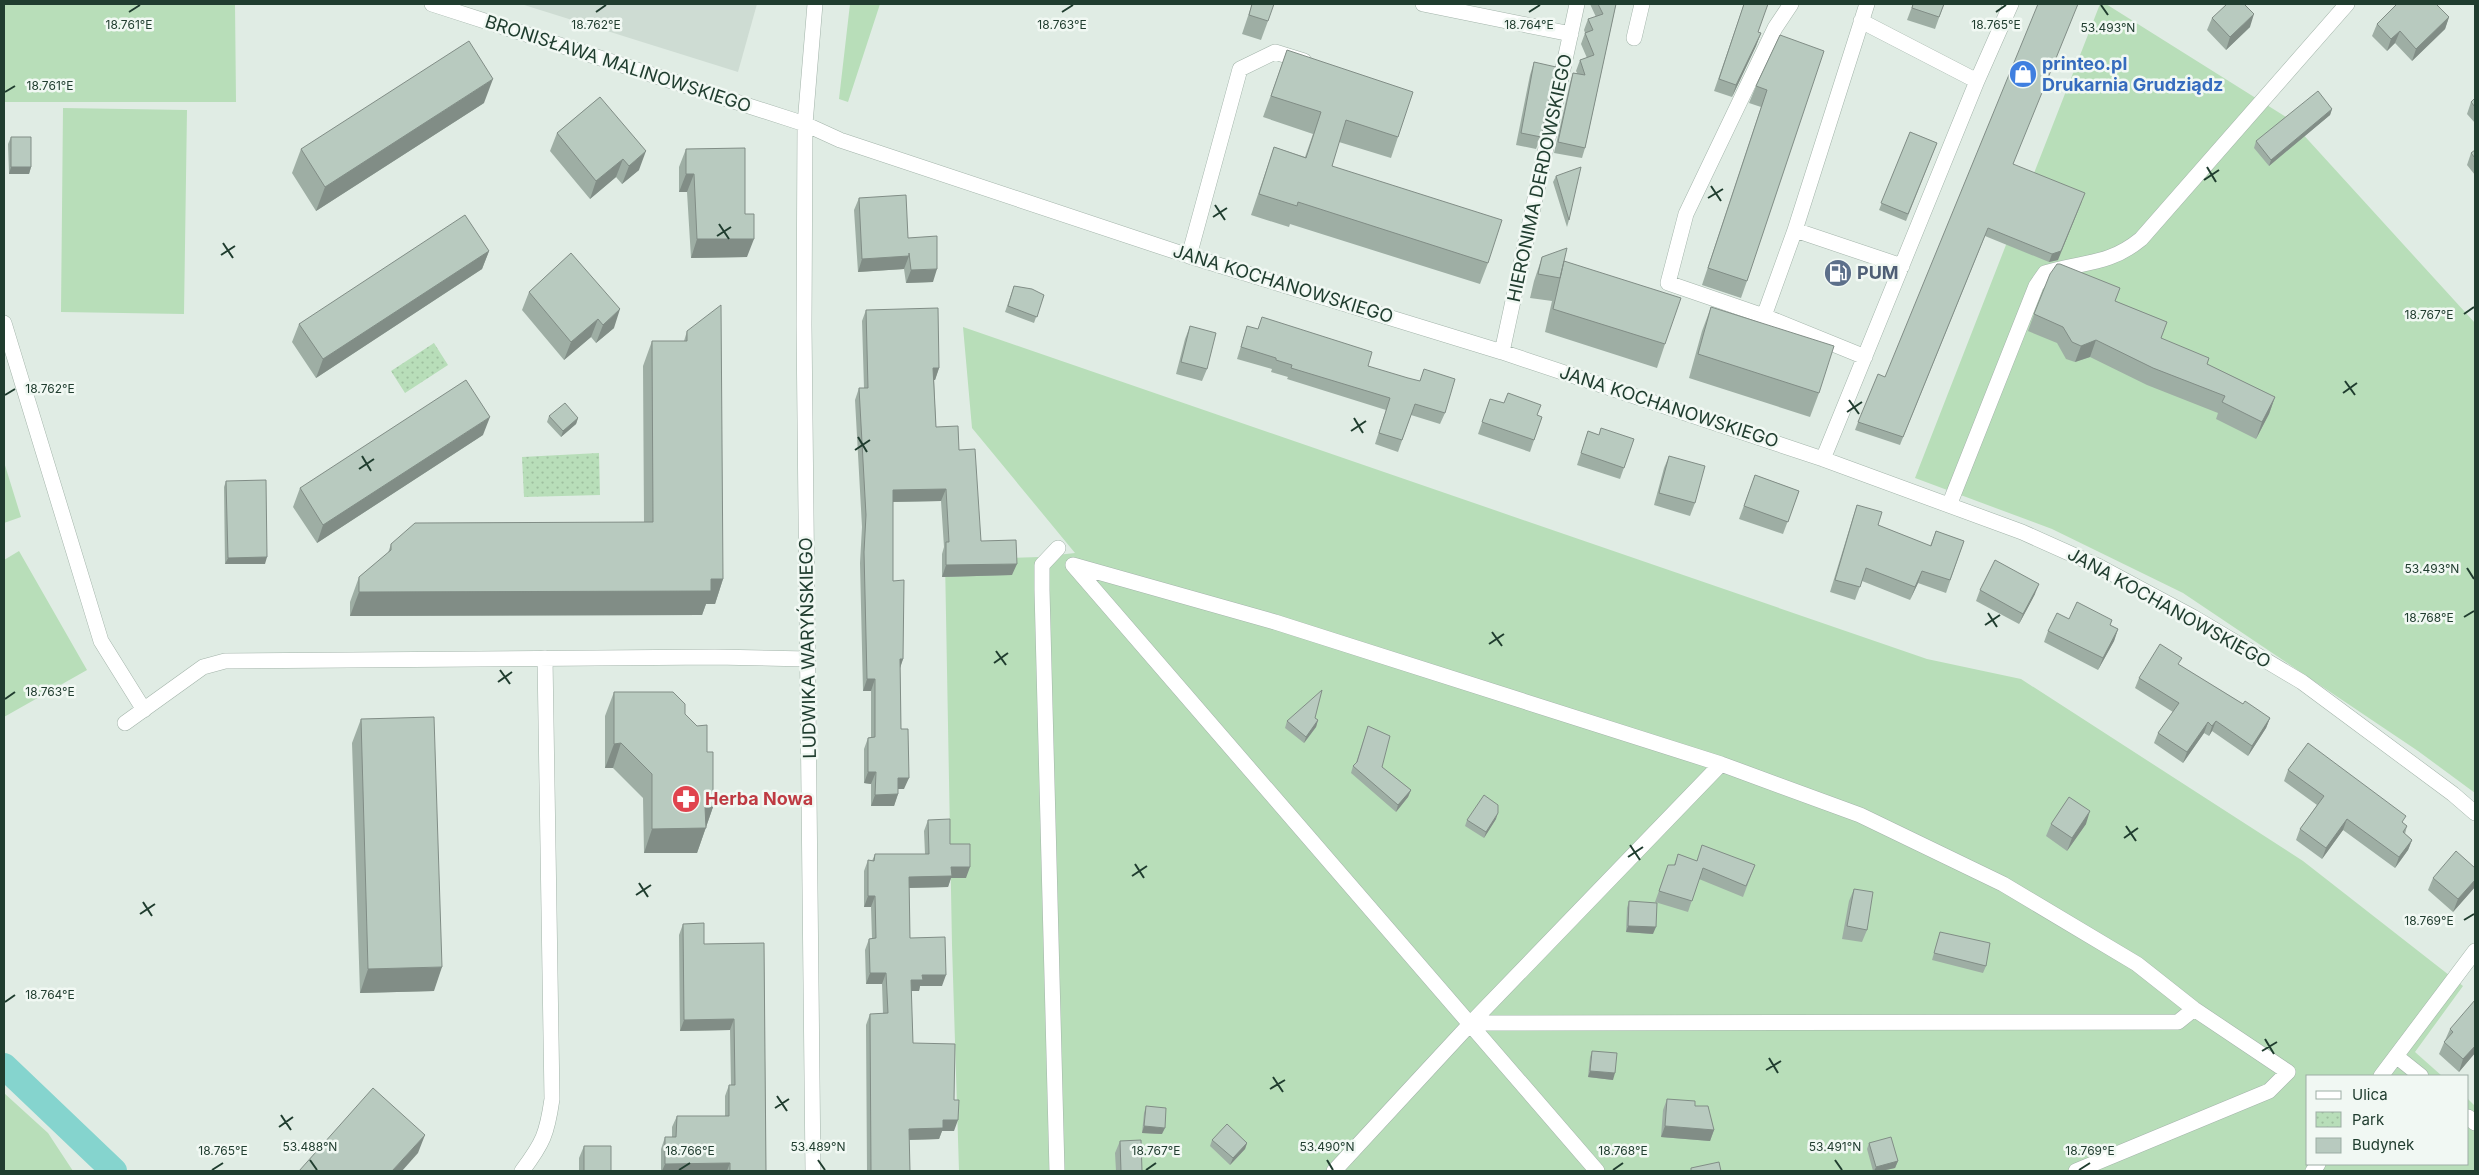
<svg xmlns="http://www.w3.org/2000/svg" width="2479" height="1175" font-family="Inter,sans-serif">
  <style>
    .built { fill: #cedcd3 }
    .green { fill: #b8deb9 }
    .park { fill: url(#park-dots) }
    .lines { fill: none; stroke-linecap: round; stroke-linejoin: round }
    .canal { stroke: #85d4ce; stroke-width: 26 }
    .minor-casing { stroke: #a3b4aa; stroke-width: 16 }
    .minor { stroke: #fff; stroke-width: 15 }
    .wall { fill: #9eaea4 }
    .shaded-wall { fill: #818d86 }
    .building { fill: #b8cabf; stroke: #818d86 }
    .ticks { fill: none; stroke: #203d2f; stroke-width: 2 }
    .labels { text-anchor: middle; stroke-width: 5; stroke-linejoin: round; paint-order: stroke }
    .street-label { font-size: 18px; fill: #203d2f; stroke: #f1f8f3 }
    .shop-label { font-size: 18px; font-weight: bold; fill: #366cbe; stroke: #f1f8f3; text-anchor: start }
    .service-label { font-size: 18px; font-weight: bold; fill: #4e5e75; stroke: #f1f8f3; text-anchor: start }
    .health-label { font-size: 18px; font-weight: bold; fill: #be3a42; stroke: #f1f8f3; text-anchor: start }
    .ticks-label { font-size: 12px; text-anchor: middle; fill: #203d2f; stroke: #f1f8f3; stroke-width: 5; stroke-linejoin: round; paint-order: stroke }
  </style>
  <defs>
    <pattern id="park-dots" width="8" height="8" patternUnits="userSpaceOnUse" patternTransform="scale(1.25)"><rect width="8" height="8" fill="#b8deb9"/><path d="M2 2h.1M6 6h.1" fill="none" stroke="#9ebf9f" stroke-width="1.8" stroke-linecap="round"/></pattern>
  </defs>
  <rect width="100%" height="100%" fill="#e0ece4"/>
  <path class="built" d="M521,4H757L738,72Z"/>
  <path class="green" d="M4,4H235L236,102H4Z
    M850,4H880L848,102L839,99Z
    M2100,4H2106L2289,119L2475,323V793L2418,751L2183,593L2052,529L1915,478Z
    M63,108L187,110L184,314L61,312Z
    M963,327L1927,659L2021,679L2303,861L2463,986L2415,1052L2442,1076H2308V1164H2468V1099L2475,1106V1171H959L952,945L945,560L1039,557L1075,553L972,428Z
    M4,462L21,517L4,523Z
    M19,551L87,670L4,717V560Z
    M4,1093L48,1133L73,1171H4Z"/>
  <path class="park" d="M434,343L448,365L405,393L391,371Z
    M599,453L600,495L524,497L522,457Z"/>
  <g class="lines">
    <path class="canal" d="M4,1066L114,1171"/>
    <defs>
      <path id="minor" d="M432,4L805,124L840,140L1189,256L1502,352L1823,459L2022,532L2098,566L2193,617L2302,682L2453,794L2475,813
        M1423,4L1571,34
        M1634,38L1642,4
        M1977,81L2011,4
        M1795,230L1867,4
        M1189,256L1240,69L1275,52L1304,61
        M1764,316L1668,283L1686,214L1775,28L1791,4
        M4,323L101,641L144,710
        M1502,352L1577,4
        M1865,357L1764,316L1795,230L1902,266
        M1823,459L1977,81L1861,21
        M1950,503L2036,286L2045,273C2083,261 2108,266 2141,239L2347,4
        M1073,565L1275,622L1721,764L1860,815L2003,884L2137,964L2194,1009L2288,1072L2269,1091L2076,1171
        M1073,565L1597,1171
        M125,723L203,667L225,661L715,657L807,659
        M1721,764L1471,1023L2178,1022L2194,1009
        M2396,1056L2421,1076
        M2381,1076L2475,951
        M2468,1117L2475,1123
        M522,1171C543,1143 547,1134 552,1099L545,658
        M813,1171L804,325L805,124L815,4
        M1057,1171L1042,590V565L1058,548
        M1334,1171L1471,1023
        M2313,1171L2318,1164"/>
    </defs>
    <use href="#minor" class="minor-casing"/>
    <use href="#minor" class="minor"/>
  </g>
  <path class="wall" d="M1252,4L1268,21L1261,40L1242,34Z
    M1590,4H1616L1585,148L1582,158L1554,153L1570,83L1573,73H1577L1576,71L1580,60L1587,58L1581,44L1585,33L1584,30L1588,19L1596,17Z
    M1744,4L1758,32L1761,33L1756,46L1732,97L1714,91Z
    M1913,4H1944L1935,29L1907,20Z
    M2449,17L2445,29L2412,61L2395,43L2387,51L2372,36L2377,24Z
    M2212,18L2250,27L2226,50L2207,30Z
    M1780,35L1747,281L1741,298L1702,285L1761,107L1749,103L1756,86Z
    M1287,50L1398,137L1391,158L1339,142L1332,166L1488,263L1480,284L1290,224L1289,227L1251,215L1274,147L1305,157L1313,134L1263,117Z
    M1534,62L1541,137L1536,149L1516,145L1530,75Z
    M600,97L639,170L622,184L616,177L590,199L550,151L557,133Z
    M2475,98V123L2467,114L2471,102Z
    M484,103L316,211L292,173L301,149Z
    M2332,109L2330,115L2269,166L2254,148L2256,141Z
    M1910,132L1937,143L1906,221L1879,210Z
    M11,137L31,167L29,174H9L8,144Z
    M686,149L745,214L747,257L691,258L687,192H679V167Z
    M2475,150V175L2467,165L2471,153Z
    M2014,164L2058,260L2049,262L1985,236L1900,445L1855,430L1858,422Z
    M1556,176L1569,220L1567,227L1553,182Z
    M859,198L908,238L933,282L906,283L904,269L858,272L854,210Z
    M489,251L482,269L316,378L292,342L299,324Z
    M571,253L614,328L596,343L591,337L564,360L522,310L529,292Z
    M1542,257L1665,344L1657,368L1545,332L1552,301L1530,298L1534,281Z
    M1014,286L1044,295L1034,323L1005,312Z
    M2120,288L2115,301L2167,322L2161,338L2207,364L2275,397L2269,414L2256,439L2216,419L2218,413L2147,385L2090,357L2075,362L2066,359L2057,343L2028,331L2034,314Z
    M1711,307L1819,393L1810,417L1689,378L1702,331Z
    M866,310L939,368L935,380H934L936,427L959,450L981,541L1012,575L942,577V554L944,547L941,501L893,502V581L903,659L900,668L901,729L904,789H898V794L894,806H871V784L864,783V749L868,738L871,737V691H863L860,563L862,527L855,400L859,388H864L862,321Z
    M1190,326L1207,369L1202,381L1176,374L1185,339Z
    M1247,326L1368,366L1445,413L1440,424L1411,415L1398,452L1375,444L1386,410L1287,379L1288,377L1271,372L1272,369L1237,359Z
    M687,331L723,579L715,604H706L702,615L350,616V602L359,577L388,553L391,544L644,522L643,366L652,341H684Z
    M1490,399L1542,417L1530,452L1478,434Z
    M549,416L578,418L576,424L561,437L547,422Z
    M1588,431L1598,435L1634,439L1620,479L1577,465Z
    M483,435L317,543L293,507L300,488Z
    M1669,456L1695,503L1690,516L1654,505L1664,468Z
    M1755,475L1799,491L1783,534L1739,519Z
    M226,481L265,564H225L224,487Z
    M1857,505L1878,525L1930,546L1936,531L1964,541L1946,593L1918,583L1910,600L1862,581L1855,600L1830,592L1853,517Z
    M1980,590L2035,594L2019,624L1976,601Z
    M2069,619L2110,625L2118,629L2114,641L2098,670L2044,642L2048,631Z
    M2179,665L2243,704L2270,718L2266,728L2248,756L2212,731L2209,736L2204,733L2183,763L2154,743L2158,733L2173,712L2135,688L2139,678Z
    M614,692L685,714L713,807L697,853H644L643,798L613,768H605V716Z
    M1315,718L1318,720L1316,727L1304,743L1285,728L1287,721Z
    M361,719L434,991L360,993L352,743Z
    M1368,726L1382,767L1411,790L1408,797L1396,812L1351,773L1353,766L1356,763Z
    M2288,770L2403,823L2407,826L2405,834L2412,840L2408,850L2395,868L2343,830L2322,859L2296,840L2300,829L2317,805L2284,781Z
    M1496,819L1484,838L1465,826L1467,820Z
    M928,820L950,844L966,878H951L948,887L909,888L910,938L942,986H920L919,991H911L913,1043L954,1100V1131H942L939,1139L909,1140L910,1171H867L866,1025L870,1014H883L882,984H866L865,950L869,939L872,938L871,907H864V871L868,860L872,861L875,854H925L924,831Z
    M2051,824H2086L2067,851L2046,836Z
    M1678,854L1697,861L1755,865L1743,897L1699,879L1688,912L1655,902L1668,865H1674Z
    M2475,868V887L2453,912L2428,890L2433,878Z
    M1854,889L1867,930L1862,942L1842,939L1849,901Z
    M1629,901L1653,934L1626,932L1627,908Z
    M683,924L704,944L764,943L766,1171H661V1149L665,1137H672V1127L677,1116H725V1096L729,1085H731L730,1030L680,1031L679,935Z
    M1940,932L1986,966L1983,973L1932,960Z
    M2450,1029L2475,1053L2459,1072L2439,1054Z
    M1592,1051L1613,1080L1588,1077L1590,1057Z
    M1667,1099L1695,1106L1714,1130L1710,1141L1661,1137L1663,1110Z
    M1146,1106L1162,1134L1142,1133L1144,1113Z
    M1212,1140L1247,1143L1245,1149L1230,1165L1210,1146Z
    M1120,1141L1142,1171H1116L1115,1153Z
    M1869,1143L1898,1161L1895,1168L1881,1171H1873L1867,1149Z
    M584,1146L611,1171H579V1158Z"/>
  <path class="shaded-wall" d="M2254,14L2250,27L2226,50L2230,37Z
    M2449,17L2445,29L2412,61L2416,49Z
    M2400,31L2395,43L2387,51L2391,39Z
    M1761,33L1756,46L1732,97L1736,85Z
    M493,79L484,103L316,211L325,187Z
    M2332,109L2330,115L2269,166L2271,160Z
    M646,151L639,170L622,184L629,166Z
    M623,159L616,177L590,199L596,181Z
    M11,167H31L29,174H9Z
    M686,174H694L687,192H679Z
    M2082,201L2058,260L2049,262L2052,254Z
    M697,239H754L747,257L691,258Z
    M489,251L482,269L316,378L323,359Z
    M909,256L904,269L858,272L862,259Z
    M937,269L933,282L906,283L911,270Z
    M620,309L614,328L596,343L603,325Z
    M598,319L591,337L564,360L571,342Z
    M2096,340L2090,357L2075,362L2081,346Z
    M933,368H939L935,380L929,379Z
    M2275,397L2269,414L2256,439L2262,422Z
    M490,417L483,435L317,543L323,525Z
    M578,418L576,424L561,437L563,431Z
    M946,489L941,501L888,502L893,490Z
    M267,557L265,564H225L228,558Z
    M1017,564L1012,575L942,577L946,565Z
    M1922,571L1918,583L1910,600L1915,587Z
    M711,579H723L715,604H706L702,615L350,616L359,592Z
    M2039,584L2035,594L2019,624L2023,614Z
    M2118,629L2114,641L2098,670L2103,658Z
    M900,659H903L899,671Z
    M867,679H875L871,691H863Z
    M2270,718L2266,728L2248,756L2252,746Z
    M1318,720L1316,727L1304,743L1306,737Z
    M2216,721L2212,731L2209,736L2212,726Z
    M2208,722L2204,733L2183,763L2187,752Z
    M621,743L613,768H605L614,744Z
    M868,772H876L871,784L864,783Z
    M898,778H909L904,789H894Z
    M1411,790L1408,797L1396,812L1398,805Z
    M898,794L894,806H871L875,795Z
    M705,807H713L697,853H644L652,829Z
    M2090,811L2086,824L2067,851L2072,838Z
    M1498,813L1496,819L1484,838L1486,832Z
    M2347,819L2343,830L2322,859L2326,848Z
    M2412,840L2408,850L2395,868L2399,857Z
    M951,867H970L966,878H951L948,887L905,888L909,877Z
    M2475,880V887L2453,912L2458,899Z
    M868,896H875L871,907H864Z
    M1628,926L1656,927L1653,934L1626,932Z
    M442,967L434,991L360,993L368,969Z
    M870,973H886L882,984H866Z
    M922,975H946L942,986H920L919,991H907L911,980Z
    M734,1019L730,1030L680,1031L684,1020Z
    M2475,1046V1053L2459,1072L2463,1059Z
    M1590,1071L1615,1073L1613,1080L1588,1077Z
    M943,1120H958L954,1131H942L939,1139L905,1140L909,1129Z
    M1144,1126L1165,1128L1162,1134L1142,1133Z
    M1665,1126L1714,1130L1710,1141L1661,1137Z
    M425,1135L418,1153L402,1171H392Z
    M1247,1143L1245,1149L1230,1165L1233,1158Z
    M1898,1161L1895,1168L1881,1171H1874L1876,1167Z
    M730,1163L727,1171H662L665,1164Z"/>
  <path class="building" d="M1252,4H1274L1268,21L1249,15Z
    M1598,4H1616L1585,148L1558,142L1573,73L1585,75L1580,60L1594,55L1585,33L1593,30L1588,19L1603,14Z
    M1744,4H1768L1758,32L1761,33L1736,85L1719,79Z
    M1913,4H1944L1939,17L1912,8Z
    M2038,4H2078L2013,164L2085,193L2061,251L2052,254L1988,228L1903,437L1858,422L1878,374L1885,377Z
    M2227,4H2244L2254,14L2230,37L2212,18Z
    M2397,4H2436L2449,17L2416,49L2400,31L2391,39L2377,24Z
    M1780,35L1824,51L1747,281L1708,268L1767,90L1756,86Z
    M469,41L493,79L325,187L301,149Z
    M1287,50L1413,92L1398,137L1346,120L1332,166L1502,220L1488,263L1298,202L1297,206L1259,194L1274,147L1306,158L1321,112L1271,96Z
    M1534,62L1556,67L1541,137L1521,133Z
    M2318,91L2332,109L2271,160L2256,141Z
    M600,97L646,151L629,166L623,159L596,181L557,133Z
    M2475,98V107L2471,102Z
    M1910,132L1937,143L1908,214L1881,203Z
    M11,137H31V167H11Z
    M745,148V214H754V239H697L694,174H686V149Z
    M2475,150V158L2471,153Z
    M1581,167L1569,220L1556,176Z
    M906,195L908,238L937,236V269L911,270L909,253V256L862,259L859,198Z
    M465,215L489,251L323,359L299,324Z
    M1567,248L1560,278L1538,274L1542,257Z
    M571,253L620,309L603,325L598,319L571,342L529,292Z
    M1564,261L1681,298L1665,344L1553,309Z
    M2057,264H2060L2120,288L2115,301L2167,322L2161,338L2209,358L2207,364L2275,397L2262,422L2222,402L2225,396L2153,368L2096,340L2081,346L2072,342L2063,327L2034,314L2050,274Z
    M1014,286L1032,289L1044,295L1037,317L1008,306Z
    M721,305L723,579H711V591L359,592V577L391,550V544L415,523L653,522L652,341H687V331Z
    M1711,307L1834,346L1819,393L1698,354Z
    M938,308L939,368H933L936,427L958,426L959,450L975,449L981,541L1016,540L1017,564L946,565V542H949L946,489L893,490V581L904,580L903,659H900L901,729H908L909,778H898V794L875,795L876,772H868V738L875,737V679H867L864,552L866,515L859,388H868L866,310Z
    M1262,317L1372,352L1368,366L1408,378L1420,381L1424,369L1455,379L1445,413L1415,404L1402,440L1379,433L1390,398L1291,368L1292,365L1276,360V358L1241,347L1247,326L1258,329Z
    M1190,326L1216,333L1207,369L1181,362Z
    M466,380L490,417L323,525L300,488Z
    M1508,393L1541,405L1537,415L1542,417L1534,440L1482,422L1490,399L1504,403Z
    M565,403L578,418L563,431L549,416Z
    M1601,428L1634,439L1624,468L1581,453L1588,431L1599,435Z
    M1669,456L1705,466L1695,503L1659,493Z
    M1755,475L1799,491L1788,522L1744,506Z
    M266,480L267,557L228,558L226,481Z
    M1857,505L1882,512L1878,525L1931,546L1936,531L1964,541L1950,580L1922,571L1915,587L1866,568L1860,587L1835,580Z
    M1995,560L2039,584L2023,614L1980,590Z
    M2077,602L2112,620L2110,625L2118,629L2103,658L2048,631L2057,613L2069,619Z
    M2160,644L2182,658L2178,664L2243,704L2245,701L2270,718L2252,746L2216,721L2212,726L2208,722L2187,752L2158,733L2179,703L2139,678Z
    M1322,690L1315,718L1318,720L1306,737L1287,721Z
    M614,692H673L685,704V714L697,726L707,725V752H713V807H705L706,828L652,829V774L621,743L614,744Z
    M434,717L442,967L368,969L361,719Z
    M1368,726L1390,736L1382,767L1411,790L1398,805L1353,766L1357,762Z
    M2308,743L2406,816L2402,822L2407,826L2403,832L2412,840L2399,857L2347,819L2326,848L2300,829L2324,796L2288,770Z
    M1484,795L1498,805V813L1486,832L1467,820Z
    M2069,797L2090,811L2072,838L2051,824Z
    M950,819V844H970V867H951L952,876L909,877L910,938L945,937L946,975H922L923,980H911L913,1043L955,1044L954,1100H959L958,1120H943V1128L909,1129L910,1171H871L870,1014L888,1013L886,973H870L869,939L876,938L875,896H868V860L874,861L875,854H929L928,820Z
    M1702,845L1755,865L1746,886L1703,868L1692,901L1659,891L1668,865H1675L1678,854L1697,861Z
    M2456,851L2475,868V880L2458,899L2433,878Z
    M1854,889L1873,892L1867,930L1847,926Z
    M1629,901L1657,903L1656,927L1628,926Z
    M704,923V944L764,943L766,1171H730V1163L665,1164V1137H676L677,1116H729V1085H735L734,1019L684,1020L683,924Z
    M1940,932L1990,943L1986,966L1934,953Z
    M2475,1000V1046L2463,1059L2444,1042L2453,1032L2450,1029Z
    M1592,1051L1617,1053L1615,1073L1590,1071Z
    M373,1088L425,1135L392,1171H299Z
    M1667,1099L1695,1101V1106H1708L1714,1130L1665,1126Z
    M1146,1106L1166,1108L1165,1128L1144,1126Z
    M1227,1124L1247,1143L1233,1158L1212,1140Z
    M1891,1137L1898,1161L1876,1167L1869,1143Z
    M1141,1140L1142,1171H1121L1120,1141Z
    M584,1146H611V1171H584Z
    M1719,1162L1721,1171H1691V1168Z"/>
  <path class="ticks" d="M2101,5L2108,15M129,12L140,5M596,12L606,5M1062,12L1073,5M1529,12L1540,5M1996,12L2006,5M5,92L15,86M2207,167L2216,182M2204,180L2219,170M1711,186L1721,201M1708,198L1723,189M1215,205L1225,220M1213,217L1227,208M719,224L729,239M717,236L731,227M223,243L233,258M221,255L235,246M2464,314L2474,307M2345,381L2355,395M2343,393L2357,383M5,395L15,389M1849,400L1859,414M1847,412L1862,402M1354,418L1363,433M1351,431L1366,421M858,437L867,452M855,450L870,440M362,456L371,471M359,469L374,459M2467,568L2474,579M1988,613L1997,627M2464,617L2474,611M1985,625L2000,615M1492,632L1502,646M1489,644L1504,634M996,651L1006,665M994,663L1008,653M500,670L510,684M498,682L512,672M5,699L15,692M2126,826L2136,841M2124,838L2138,828M1630,845L1640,860M1628,857L1643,847M1135,864L1144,878M1132,876L1147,866M639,883L648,897M636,895L651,885M143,902L152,916M140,914L155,904M2464,920L2474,914M5,1002L15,995M2265,1039L2274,1054M2262,1051L2277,1042M1769,1058L1778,1073M1766,1070L1781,1061M1273,1077L1283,1092M1270,1089L1285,1080M777,1096L787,1111M775,1108L789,1099M281,1115L291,1130M279,1127L293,1117M310,1160L317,1170M818,1160L825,1170M1327,1160L1333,1170M1835,1160L1842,1170M212,1170L223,1163M679,1170L690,1163M1146,1170L1156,1163M1613,1170L1623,1163M2079,1170L2090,1163"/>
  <defs>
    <symbol id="shop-disc" viewBox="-11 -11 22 22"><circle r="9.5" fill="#3f7fe0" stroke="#f1f8f3"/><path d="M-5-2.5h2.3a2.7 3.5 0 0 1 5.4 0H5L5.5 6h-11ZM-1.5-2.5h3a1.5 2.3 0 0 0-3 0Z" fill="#fff"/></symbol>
    <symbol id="fuel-disc" viewBox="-11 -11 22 22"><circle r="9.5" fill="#5c6f8a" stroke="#f1f8f3"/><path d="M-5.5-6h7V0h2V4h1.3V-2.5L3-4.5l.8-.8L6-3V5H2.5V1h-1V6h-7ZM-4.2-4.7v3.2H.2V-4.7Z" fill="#fff"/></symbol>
    <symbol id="pharmacy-disc" viewBox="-11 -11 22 22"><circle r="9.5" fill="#e0444e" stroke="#f1f8f3"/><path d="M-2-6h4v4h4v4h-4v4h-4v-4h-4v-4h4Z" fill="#fff"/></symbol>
  </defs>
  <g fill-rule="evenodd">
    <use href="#shop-disc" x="2007" y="58" width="32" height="32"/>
    <use href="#fuel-disc" x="1822" y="257" width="32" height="32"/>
    <use href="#pharmacy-disc" x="670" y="783" width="32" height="32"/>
  </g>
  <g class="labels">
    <g class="street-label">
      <text transform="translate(618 64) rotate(18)" y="6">BRONISŁAWA MALINOWSKIEGO</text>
      <text transform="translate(1540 178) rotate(-78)" y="6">HIERONIMA DERDOWSKIEGO</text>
      <text transform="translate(1283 284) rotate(17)" y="6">JANA KOCHANOWSKIEGO</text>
      <text transform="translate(1669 407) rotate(18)" y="6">JANA KOCHANOWSKIEGO</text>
      <text transform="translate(2169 608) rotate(29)" y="6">JANA KOCHANOWSKIEGO</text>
      <text transform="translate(808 648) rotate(-91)" y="6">LUDWIKA WARYŃSKIEGO</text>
    </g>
    <g class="shop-label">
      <text x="2042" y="70">printeo.pl<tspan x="2042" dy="21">Drukarnia Grudziądz</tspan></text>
    </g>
    <g class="service-label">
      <text x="1857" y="279">PUM</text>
    </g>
    <g class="health-label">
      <text x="705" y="805">Herba Nowa</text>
    </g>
  </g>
  <g class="ticks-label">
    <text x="129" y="29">18.761°E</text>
    <text x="596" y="29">18.762°E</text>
    <text x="1062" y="29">18.763°E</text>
    <text x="1529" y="29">18.764°E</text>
    <text x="1996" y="29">18.765°E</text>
    <text x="2108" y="32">53.493°N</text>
    <text x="50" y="90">18.761°E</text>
    <text x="2429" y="319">18.767°E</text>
    <text x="50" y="393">18.762°E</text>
    <text x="2432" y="573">53.493°N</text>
    <text x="2429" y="622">18.768°E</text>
    <text x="50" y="696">18.763°E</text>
    <text x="2429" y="925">18.769°E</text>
    <text x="50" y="999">18.764°E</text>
    <text x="310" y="1151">53.488°N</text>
    <text x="818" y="1151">53.489°N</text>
    <text x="1327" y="1151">53.490°N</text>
    <text x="1835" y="1151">53.491°N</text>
    <text x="223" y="1155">18.765°E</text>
    <text x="690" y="1155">18.766°E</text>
    <text x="1156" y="1155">18.767°E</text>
    <text x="1623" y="1155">18.768°E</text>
    <text x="2090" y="1155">18.769°E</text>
  </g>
  <rect width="2479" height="1175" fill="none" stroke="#203d2f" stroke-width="10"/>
  <rect x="2306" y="1075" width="162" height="90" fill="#f1f8f3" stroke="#9dada5"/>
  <rect x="2316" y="1091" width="25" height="8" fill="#ffffff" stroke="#9dada5"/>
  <text x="2352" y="1100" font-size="15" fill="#203d2f">Ulica</text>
  <rect x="2316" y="1112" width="25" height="15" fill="url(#park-dots)" stroke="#9dada5"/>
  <text x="2352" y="1125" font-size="15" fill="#203d2f">Park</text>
  <rect x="2316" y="1138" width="25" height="15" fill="#b8cabf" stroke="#9dada5"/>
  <text x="2352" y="1150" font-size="15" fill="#203d2f">Budynek</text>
</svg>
